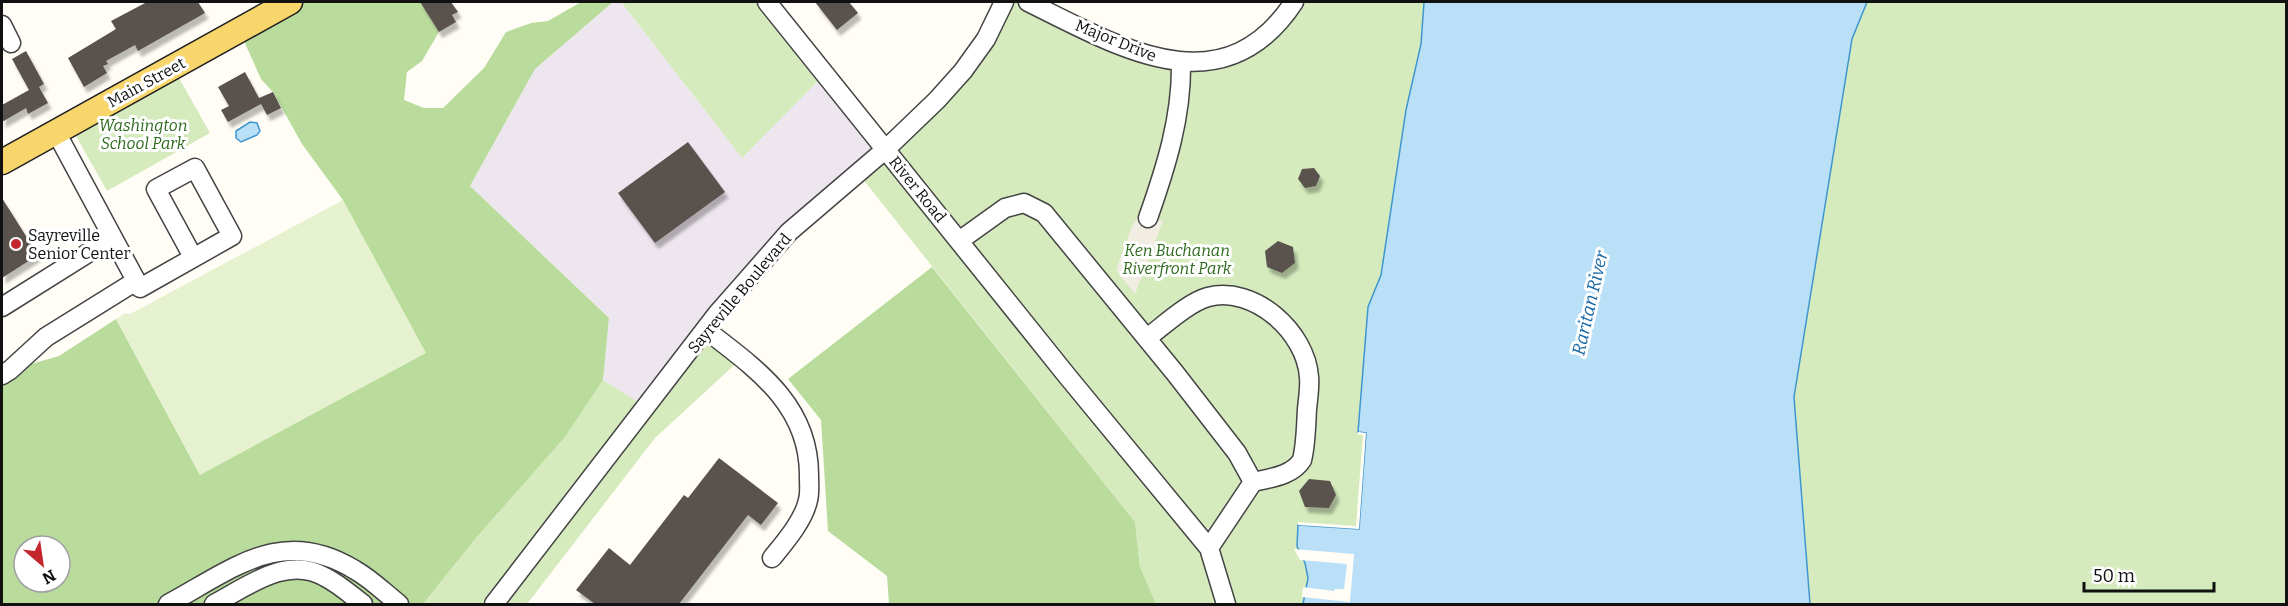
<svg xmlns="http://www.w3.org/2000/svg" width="2288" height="606" font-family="Bitter,serif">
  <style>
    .industrial { fill: #eee6ef }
    .green { fill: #d5ebbd }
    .forest { fill: #b9dc9c; fill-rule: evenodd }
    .pitch { fill: #e6f2cf }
    .plaza { fill: #f1ede2 }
    .water { fill: #b9e0f7; stroke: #3f96cf; stroke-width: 1.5 }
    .pier { fill: #fffdf5 }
    .building { fill: #5a524d; filter: url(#shadow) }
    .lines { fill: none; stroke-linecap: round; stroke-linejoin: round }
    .minor-casing { stroke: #444; stroke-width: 21 }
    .major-casing { stroke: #222; stroke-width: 27 }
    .minor { stroke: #fff; stroke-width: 18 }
    .major { stroke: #f9d66b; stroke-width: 24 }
    .poi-dot { fill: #c4262e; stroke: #fff; stroke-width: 2 }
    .labels { text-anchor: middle; stroke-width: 6; stroke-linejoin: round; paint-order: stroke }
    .street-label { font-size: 16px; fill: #111; stroke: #fff }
    .park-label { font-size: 16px; font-style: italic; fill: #2f6b1f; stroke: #fff }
    .poi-label { font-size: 16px; fill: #111; stroke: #fff; text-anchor: start }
    .water-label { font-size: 18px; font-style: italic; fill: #1768a6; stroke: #fff }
  </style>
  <defs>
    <filter id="shadow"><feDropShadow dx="3.5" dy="6" stdDeviation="1.5" flood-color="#0004"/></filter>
  </defs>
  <rect width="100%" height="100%" fill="#fffdf5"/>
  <path class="industrial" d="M613,2H621L742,158L825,74L886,149L789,232L646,408L603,380L609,318L470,186L535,69Z"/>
  <path class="green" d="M621,2H767L825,74L742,158Z
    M1004,2H1028L1151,57L1224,58L1294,2H1424L1421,44L1406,110L1381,275L1368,307L1358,431L1366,433L1359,529L1349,604H1156L1140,567L1135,522L858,173L937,100Z
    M1867,2H2286V604H1810L1794,397L1852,39Z
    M179,78L210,133L107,191L76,136Z
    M706,330L742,358L655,438L527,604H423L476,538L565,437L603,380L646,407Z"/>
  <path class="forest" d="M290,2H420L439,32L422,61L407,72L404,100L424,108H443L484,68L506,32L531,23L548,21L581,2H613L535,69L470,186L609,318L603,380L565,437L476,538L423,604H2V375L10,370L59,356L116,319L200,475L343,200L302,144L273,92L261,79L239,30ZM24,546H60V582H24Z
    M932,267L1135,522L1140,567L1156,604H889L887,576L828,531L821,420L788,379Z"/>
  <path class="pitch" d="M343,200L426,353L200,475L116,319L125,313L130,314Z"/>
  <path class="plaza" d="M1138,217L1163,221L1135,294L1116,270L1132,226Z"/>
  <path class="water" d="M1424,2H1867L1852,39L1794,397L1810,604H1303L1308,578L1305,563L1297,546L1298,525L1359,529L1366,433L1358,432L1368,307L1381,275L1406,110L1421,44Z
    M250,122L257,123L260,131L257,135L241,142L236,138V131Z"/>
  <path class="pier" d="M1358,432L1366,433L1359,529L1298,525V522L1356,526L1363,435H1358Z
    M1294,549L1354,554L1350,602L1302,597L1303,587L1334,591L1335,589H1344L1347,564L1300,560Z"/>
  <path class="building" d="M147,2H198L205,13L138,51L135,45L106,61L108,64L103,66L107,73L84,87L68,58L116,29L111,21Z
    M420,2H451L458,12L452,15L456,22L439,32Z
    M815,2H849L858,13L837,30Z
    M26,51L44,84L39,87L48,103L28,114L26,108L2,122V105L29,90L12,59Z
    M245,72L259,98L273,92L281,108L267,115L261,104L228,122L221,110L229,106L218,87Z
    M688,142L725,192L655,243L618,193Z
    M1314,168L1320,176L1316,186L1305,188L1298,179L1302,169Z
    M2,198L38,255L2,278Z
    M1278,241L1293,247L1295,263L1282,273L1267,267L1265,251Z
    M719,458L778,503L761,525L748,515L679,604H595L576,590L609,548L630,565L684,495L688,498Z
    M1309,479L1330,481L1336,495L1329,508L1305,507L1299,491Z"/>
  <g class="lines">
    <defs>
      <path id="minor" d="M767,2L1068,377L1209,548L1226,604
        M1028,2C1118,46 1222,111 1294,2
        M2,25L11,43
        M56,132L140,288L232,236L195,168L156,189L193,257
        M1148,218C1166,167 1182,117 1181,62
        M959,241L1005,208L1024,203L1044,213L1175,373L1237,453L1253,482L1209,548
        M2,307L112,238
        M706,330C758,370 810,406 809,477C809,484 810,493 808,500C804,520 785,542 772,558
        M1147,338C1163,326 1189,302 1208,297C1254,285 1306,332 1309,377C1310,387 1308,399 1307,409C1306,426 1306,444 1302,460C1292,476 1270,478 1253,482
        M2,375L10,370L46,337L136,281
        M168,604C233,569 282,525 355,570C371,579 385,593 399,604
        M214,604C248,586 287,555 325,577C339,584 351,595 363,604
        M494,604L717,314L789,232L886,149L937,100L963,71L986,39L1004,2"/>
      <path id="major" d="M2,162L290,2"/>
    </defs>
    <use href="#minor" class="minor-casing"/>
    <use href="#major" class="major-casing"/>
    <use href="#minor" class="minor"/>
    <use href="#major" class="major"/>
  </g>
  <circle class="poi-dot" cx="16" cy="244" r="6"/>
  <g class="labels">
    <g class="street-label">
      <text transform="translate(1116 40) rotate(22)" y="6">Major Drive</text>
      <text transform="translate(146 82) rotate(-29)" y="6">Main Street</text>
      <text transform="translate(918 189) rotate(51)" y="6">River Road</text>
      <text transform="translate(739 293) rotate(-50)" y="6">Sayreville Boulevard</text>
    </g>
    <g class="park-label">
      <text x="143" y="131">Washington<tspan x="143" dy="18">School Park</tspan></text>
      <text x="1177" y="256">Ken Buchanan<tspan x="1177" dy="18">Riverfront Park</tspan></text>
    </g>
    <g class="poi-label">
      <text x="28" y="241">Sayreville<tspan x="28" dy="18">Senior Center</tspan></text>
    </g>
    <g class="water-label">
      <text transform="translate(1590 303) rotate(-77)" y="6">Raritan River</text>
    </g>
  </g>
  <rect width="2288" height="606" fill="none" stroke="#111111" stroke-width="6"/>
  <g transform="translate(42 564) rotate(151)"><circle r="28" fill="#ffffff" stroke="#a0a0a0" stroke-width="1.5"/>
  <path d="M0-4.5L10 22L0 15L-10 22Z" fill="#c4262e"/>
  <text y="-9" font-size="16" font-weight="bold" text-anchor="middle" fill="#111111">N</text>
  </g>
  <path d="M2084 582v9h130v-9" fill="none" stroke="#111111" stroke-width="3"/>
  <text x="2093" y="582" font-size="18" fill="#111111" stroke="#ffffff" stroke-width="4.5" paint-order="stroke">50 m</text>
</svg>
